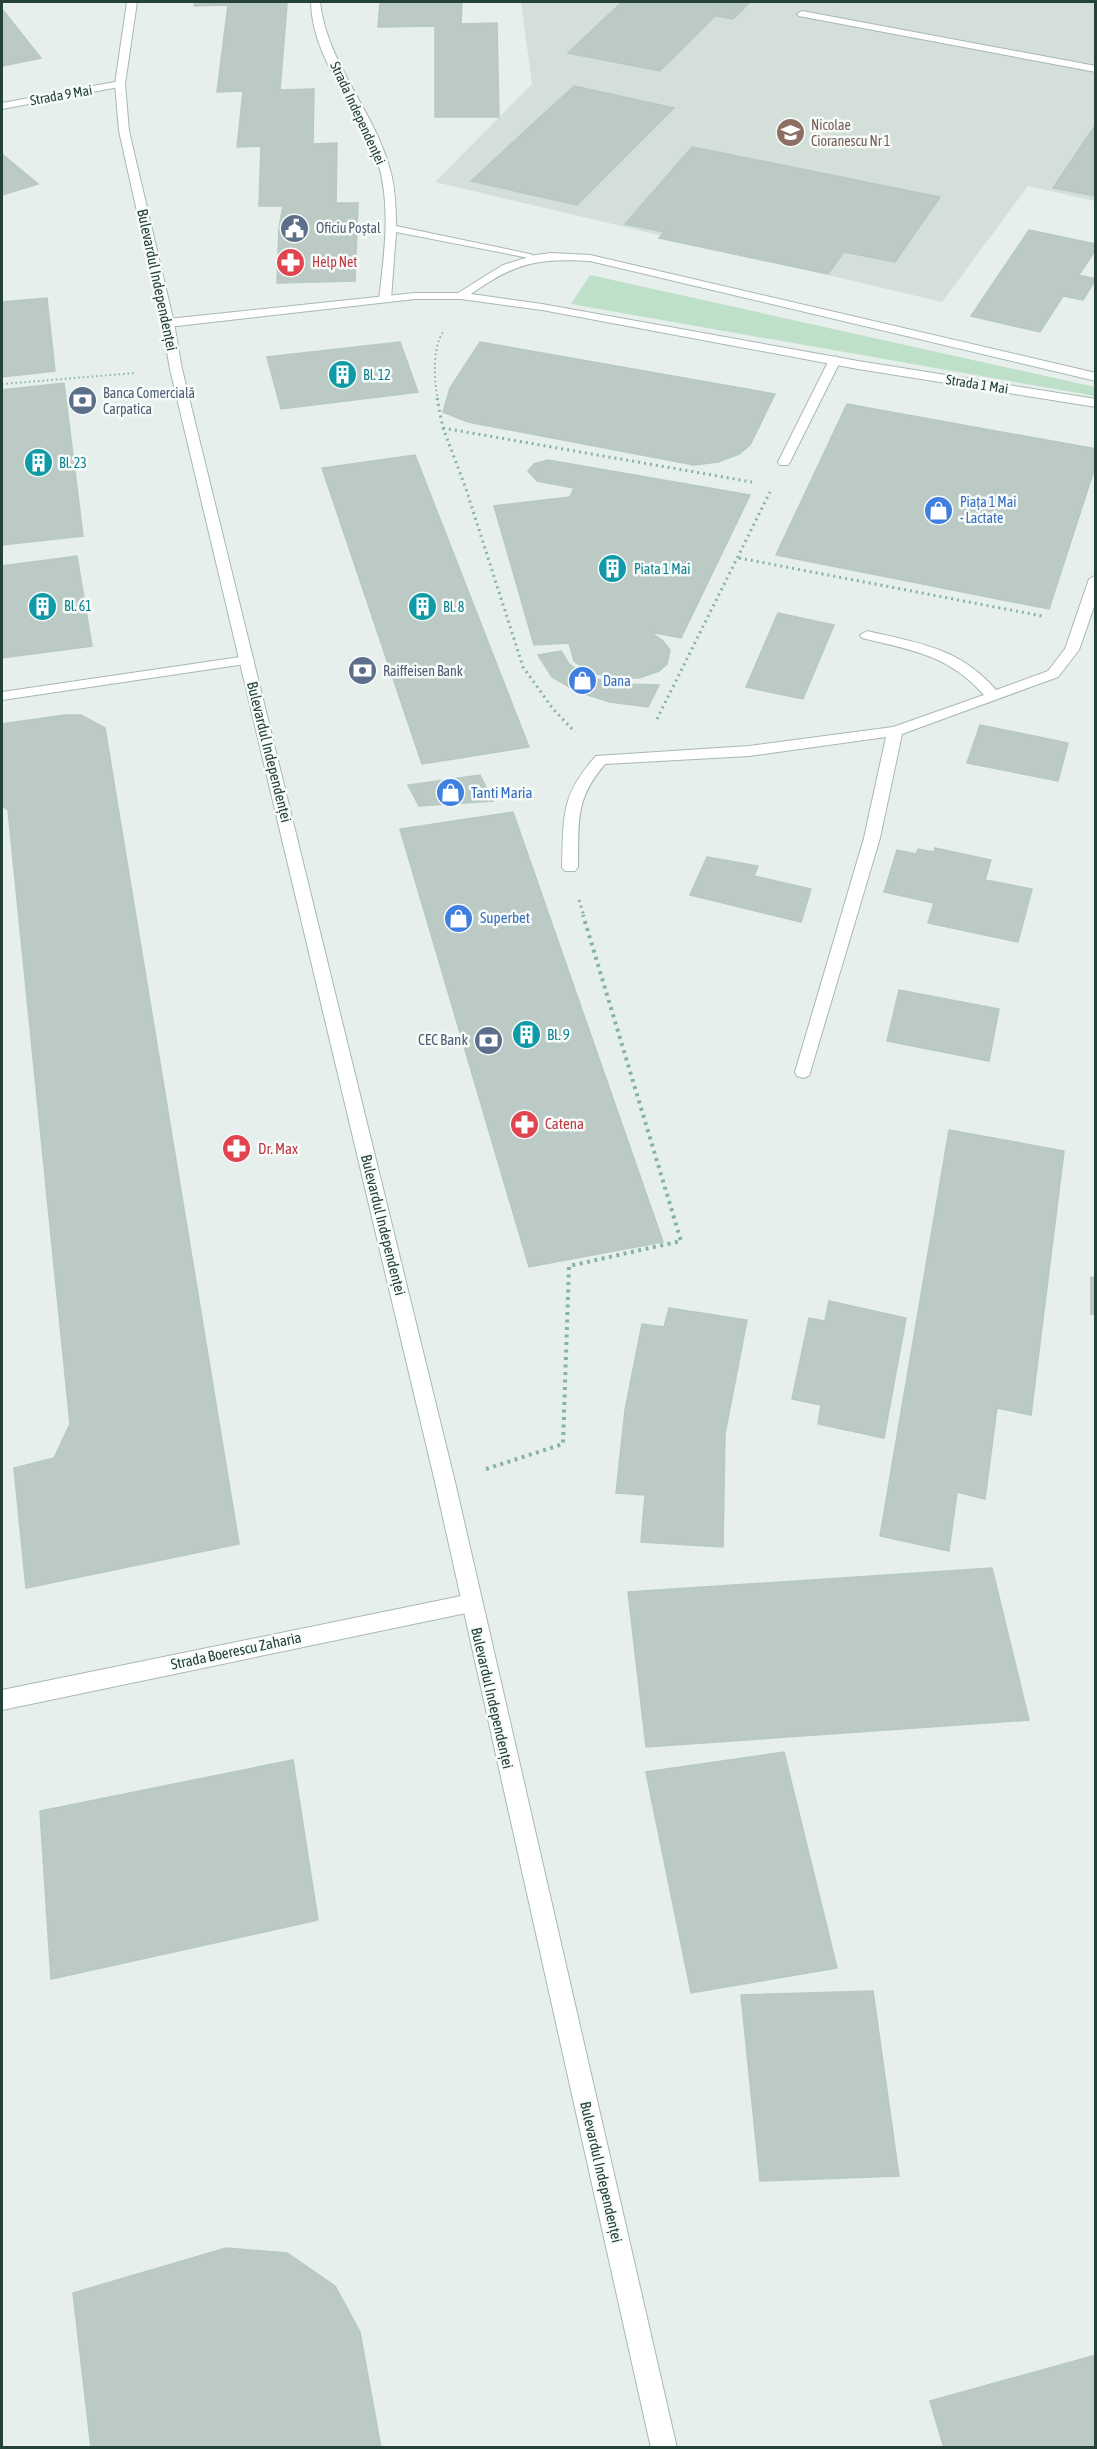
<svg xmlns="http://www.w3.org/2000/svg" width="1097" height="2449" font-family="'Asap Condensed',sans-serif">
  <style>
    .built { fill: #d4dfda }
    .green { fill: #bfe0c8 }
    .building { fill: #bbcac4; stroke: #b8c9c2; stroke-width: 1.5 }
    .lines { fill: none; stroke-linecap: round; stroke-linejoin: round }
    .lane-casing { stroke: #a8b8b2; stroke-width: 2 }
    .street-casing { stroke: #a8b8b2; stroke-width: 2 }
    .secondary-casing { stroke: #a4bbb3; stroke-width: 2 }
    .path-far2 { stroke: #86b3a5; stroke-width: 2; stroke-dasharray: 1.5 3; stroke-linecap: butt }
    .path-far1 { stroke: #86b3a5; stroke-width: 3; stroke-dasharray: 2 4; stroke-linecap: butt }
    .path { stroke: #86b3a5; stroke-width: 4; stroke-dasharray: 3 4.5; stroke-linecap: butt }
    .lane { fill: #fff; fill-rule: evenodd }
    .street { fill: #fff; fill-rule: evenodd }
    .secondary { fill: #fff; fill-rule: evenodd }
    .labels { text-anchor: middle; stroke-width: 5; stroke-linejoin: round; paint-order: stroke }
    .far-street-label { font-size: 14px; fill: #24423a; stroke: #f7fbf9 }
    .far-education-label { font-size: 14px; fill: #785e54; stroke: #f7fbf9; text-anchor: start }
    .far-service-label { font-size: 14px; fill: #4e5e75; stroke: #f7fbf9; text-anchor: start }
    .far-health-label { font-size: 14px; fill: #be3a42; stroke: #f7fbf9; text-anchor: start }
    .far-culture-label { font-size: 14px; fill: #0d838f; stroke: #f7fbf9; text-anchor: start }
    .far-shop-label { font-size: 14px; fill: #366cbe; stroke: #f7fbf9; text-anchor: start }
    .street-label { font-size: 15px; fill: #24423a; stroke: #f7fbf9 }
    .shop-label { font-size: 15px; fill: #366cbe; stroke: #f7fbf9; text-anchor: start }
    .culture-label { font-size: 15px; fill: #0d838f; stroke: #f7fbf9; text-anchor: start }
    .service-label { font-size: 15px; fill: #4e5e75; stroke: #f7fbf9; text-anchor: end }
    .health-label { font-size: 15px; fill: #be3a42; stroke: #f7fbf9; text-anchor: start }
  </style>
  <rect width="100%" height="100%" fill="#e6efeb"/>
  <path class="built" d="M521,2H1095V201L1028,186L942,302L435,182L532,84Z"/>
  <path class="green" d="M590,275L1095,387V396L571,304Z"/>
  <path class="building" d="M195,2L287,4L280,90L314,89L313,144L337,143L336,203H358L355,281L277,283L279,228L283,206H259L261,146L237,147L243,91L217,92L228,5L194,6Z
    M380,2H462L461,24L497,23L499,117H435V26L378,27Z
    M622,2H750L733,19L715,16L660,71L568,53Z
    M2,9L21,33L41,58L2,66Z
    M574,86L674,108L577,205L471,181Z
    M1096,124V196L1053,188Z
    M692,147L940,197L895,262L844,252L828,274L659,238L664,232L625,224Z
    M2,154L38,184L2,195Z
    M1029,230L1096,244V249L1079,275L1096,279L1083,300L1063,296L1040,332L971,316Z
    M47,298L55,371L2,377V302Z
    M400,342L418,392L281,409L267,357Z
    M480,342L775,394L750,445L739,454L718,462L694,465L468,422L443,412L450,388Z
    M64,383L83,536L2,545V390Z
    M847,404L1096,449V464L1049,609L776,555Z
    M415,455L529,747L422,764L322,468Z
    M548,460L750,495L681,638L650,632L662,640L670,650L667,664L659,671L639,678L609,677L590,672L574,661L569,643L534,645L494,506L570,497L574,488L537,481L528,471L534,464Z
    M77,556L92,646L2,658V566Z
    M778,613L834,625L803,699L746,687Z
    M561,651L569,664L590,678L623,684L659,685L648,707L610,702L578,692L552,677L538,655Z
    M65,715H81L105,728L239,1544L26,1588L14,1468L54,1458L70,1424L8,810L2,806V724Z
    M980,725L1068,743L1058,781L967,763Z
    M480,775L493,801L419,806L408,785Z
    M513,812L663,1242L529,1267L400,829Z
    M935,848L991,860L985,880L1032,889L1018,942L928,923L934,903L884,892L897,850L916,854L918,849L934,852Z
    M707,857L758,866L754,876L811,889L801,922L690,895Z
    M899,990L999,1009L989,1061L887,1041Z
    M949,1130L1064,1151L1031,1415L997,1408L985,1499L957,1492L949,1551L880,1536Z
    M1091,1277L1096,1278V1315L1091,1314Z
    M829,1301L906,1318L884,1438L818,1424L821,1405L792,1399L809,1318L825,1321Z
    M669,1308L747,1320L725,1434L723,1547L641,1542L645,1495L616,1493L625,1410L642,1324L664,1327Z
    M992,1568L1029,1720L646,1747L628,1592Z
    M784,1752L837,1968L691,1993L646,1772Z
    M293,1760L318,1920L51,1979L40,1811Z
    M873,1991L899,2176L760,2181L741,1995Z
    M226,2248L287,2253L335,2286L360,2332L381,2448H91L73,2293Z
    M1096,2355V2448H944L930,2401Z"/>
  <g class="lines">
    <defs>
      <path id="lane" d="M311,2H320C327,63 372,108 389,166C395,185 396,206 396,226L530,254L536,257L534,259L396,232L391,299L385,302L381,301L379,299C384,256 391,209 379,166C362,110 312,62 311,2Z
        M802,11L1096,66V72L799,16L797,14Z
        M835,356L841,360L790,462L788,465H780L778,462L829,360Z
        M1096,575V601L1079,650L1058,677L902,734L880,838L809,1076L803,1078L797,1076L795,1072L864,838L886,737L749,756L605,764C574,800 579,822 578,867L575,871H565L562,867C564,816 560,796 596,756L749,746L893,727L984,695C949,655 911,650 862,638L860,635L867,631C919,643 960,648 996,690L1048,671L1065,649L1089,579Z"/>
      <path id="street" d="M120,81L124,82V86L2,109V103Z
        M551,253L590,255L1096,373V381L590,261C537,258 515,263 471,294L542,304L858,361L1096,399V407L858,369L542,310L461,299H415L168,327L162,323L168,319L415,293H458L503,265L535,255Z
        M247,656L252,657L254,660L252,663L2,700V692Z
        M471,1594L478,1596L481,1603L478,1610L471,1612L2,1710V1690Z"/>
      <path id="secondary" d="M127,2H137L125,84L129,131L174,323L182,369L455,1482L677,2448H651L435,1482L170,369L162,323L119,131L115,84Z"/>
    </defs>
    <use href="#lane" class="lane-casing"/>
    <use href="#street" class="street-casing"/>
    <use href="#secondary" class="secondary-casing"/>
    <path class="path-far2" d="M2,384L135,373
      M438,400C434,380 432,349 443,332"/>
    <path class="path-far1" d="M437,398L443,428L465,486L523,667L553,709L575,732
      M443,428L752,482
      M739,558L1042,616
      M657,719L770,492
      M579,900L584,916"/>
    <path class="path" d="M486,1469L563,1444L569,1266L681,1241L583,915"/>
    <use href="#lane" class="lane"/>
    <use href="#street" class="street"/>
    <use href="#secondary" class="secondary"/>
  </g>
  <defs>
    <symbol id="school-disc" viewBox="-11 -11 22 22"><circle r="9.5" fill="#8d6e63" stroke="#f7fbf9"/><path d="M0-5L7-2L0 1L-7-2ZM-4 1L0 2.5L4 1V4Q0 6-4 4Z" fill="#fff"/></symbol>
    <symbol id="civic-disc" viewBox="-11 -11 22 22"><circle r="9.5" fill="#5c6f8a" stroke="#f7fbf9"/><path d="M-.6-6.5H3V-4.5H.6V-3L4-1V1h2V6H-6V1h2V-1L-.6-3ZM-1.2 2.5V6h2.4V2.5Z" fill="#fff"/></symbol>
    <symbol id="pharmacy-disc" viewBox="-11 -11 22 22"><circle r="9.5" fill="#e0444e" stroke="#f7fbf9"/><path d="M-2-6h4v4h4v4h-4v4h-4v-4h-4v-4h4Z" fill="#fff"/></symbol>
    <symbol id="building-disc" viewBox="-11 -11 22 22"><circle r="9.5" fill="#0f9aa8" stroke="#f7fbf9"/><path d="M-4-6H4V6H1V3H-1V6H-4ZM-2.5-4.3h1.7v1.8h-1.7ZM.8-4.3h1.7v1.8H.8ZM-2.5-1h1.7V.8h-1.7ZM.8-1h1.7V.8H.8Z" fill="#fff"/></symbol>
    <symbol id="bank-disc" viewBox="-11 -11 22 22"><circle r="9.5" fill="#5c6f8a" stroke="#f7fbf9"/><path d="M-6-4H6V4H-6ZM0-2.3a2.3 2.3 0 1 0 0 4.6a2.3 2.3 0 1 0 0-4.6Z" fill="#fff"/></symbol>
    <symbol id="shop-disc" viewBox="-11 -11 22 22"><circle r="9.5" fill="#3f7fe0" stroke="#f7fbf9"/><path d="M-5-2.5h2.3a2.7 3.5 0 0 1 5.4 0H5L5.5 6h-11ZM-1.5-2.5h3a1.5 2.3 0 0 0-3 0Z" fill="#fff"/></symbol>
  </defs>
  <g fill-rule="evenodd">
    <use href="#school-disc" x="774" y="116" width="33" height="33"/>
    <use href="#civic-disc" x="278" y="212" width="33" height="33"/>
    <use href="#pharmacy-disc" x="274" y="246" width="33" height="33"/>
    <use href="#building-disc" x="326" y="358" width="33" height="33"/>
    <use href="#bank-disc" x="66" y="384" width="33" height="33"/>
    <use href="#building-disc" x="22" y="446" width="33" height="33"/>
    <use href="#shop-disc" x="922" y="494" width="33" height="33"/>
    <use href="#building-disc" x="596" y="552" width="33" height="33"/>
    <use href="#building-disc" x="26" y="590" width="33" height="33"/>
    <use href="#building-disc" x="406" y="590" width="33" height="33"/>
    <use href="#bank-disc" x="346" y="654" width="33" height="33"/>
    <use href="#shop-disc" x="566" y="664" width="33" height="33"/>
    <use href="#shop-disc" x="434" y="776" width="33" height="33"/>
    <use href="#shop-disc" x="442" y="902" width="33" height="33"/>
    <use href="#building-disc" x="510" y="1018" width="33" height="33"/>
    <use href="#bank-disc" x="472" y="1024" width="33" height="33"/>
    <use href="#pharmacy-disc" x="508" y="1108" width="33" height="33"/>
    <use href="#pharmacy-disc" x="220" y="1132" width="33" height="33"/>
  </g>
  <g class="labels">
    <g class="far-street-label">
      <text transform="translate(61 95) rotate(-10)" y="5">Strada 9 Mai</text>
      <text transform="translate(358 113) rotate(65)" y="5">Strada Independenței</text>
      <text transform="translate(977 384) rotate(9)" y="5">Strada 1 Mai</text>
    </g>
    <g class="far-education-label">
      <text x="811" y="130">Nicolae<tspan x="811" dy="16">Cioranescu Nr 1</tspan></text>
    </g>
    <g class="far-service-label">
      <text x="316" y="233">Oficiu Poștal</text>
      <text x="103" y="398">Banca Comercială<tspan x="103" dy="16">Carpatica</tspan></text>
      <text x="383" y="676">Raiffeisen Bank</text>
    </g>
    <g class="far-health-label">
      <text x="312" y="267">Help Net</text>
    </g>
    <g class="far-culture-label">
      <text x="363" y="380">Bl. 12</text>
      <text x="59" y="468">Bl. 23</text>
      <text x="634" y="574">Piata 1 Mai</text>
      <text x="64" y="611">Bl. 61</text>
      <text x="443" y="612">Bl. 8</text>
    </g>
    <g class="far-shop-label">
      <text x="960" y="507">Piața 1 Mai<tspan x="960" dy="16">- Lactate</tspan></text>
      <text x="603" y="686">Dana</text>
    </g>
    <g class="street-label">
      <text transform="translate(157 280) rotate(78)" y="5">Bulevardul Independenței</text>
      <text transform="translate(269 752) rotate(76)" y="5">Bulevardul Independenței</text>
      <text transform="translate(383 1225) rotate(76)" y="5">Bulevardul Independenței</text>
      <text transform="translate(236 1651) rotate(-12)" y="5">Strada Boerescu Zaharia</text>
      <text transform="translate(492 1698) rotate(77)" y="5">Bulevardul Independenței</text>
      <text transform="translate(601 2172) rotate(77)" y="5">Bulevardul Independenței</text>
    </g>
    <g class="shop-label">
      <text x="471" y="798">Tanti Maria</text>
      <text x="480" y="923">Superbet</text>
    </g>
    <g class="culture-label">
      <text x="547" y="1040">Bl. 9</text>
    </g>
    <g class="service-label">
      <text x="468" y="1045">CEC Bank</text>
    </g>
    <g class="health-label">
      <text x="545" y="1129">Catena</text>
      <text x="258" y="1154">Dr. Max</text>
    </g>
  </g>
  <rect width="1097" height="2449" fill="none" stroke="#24423a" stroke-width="6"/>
</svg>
